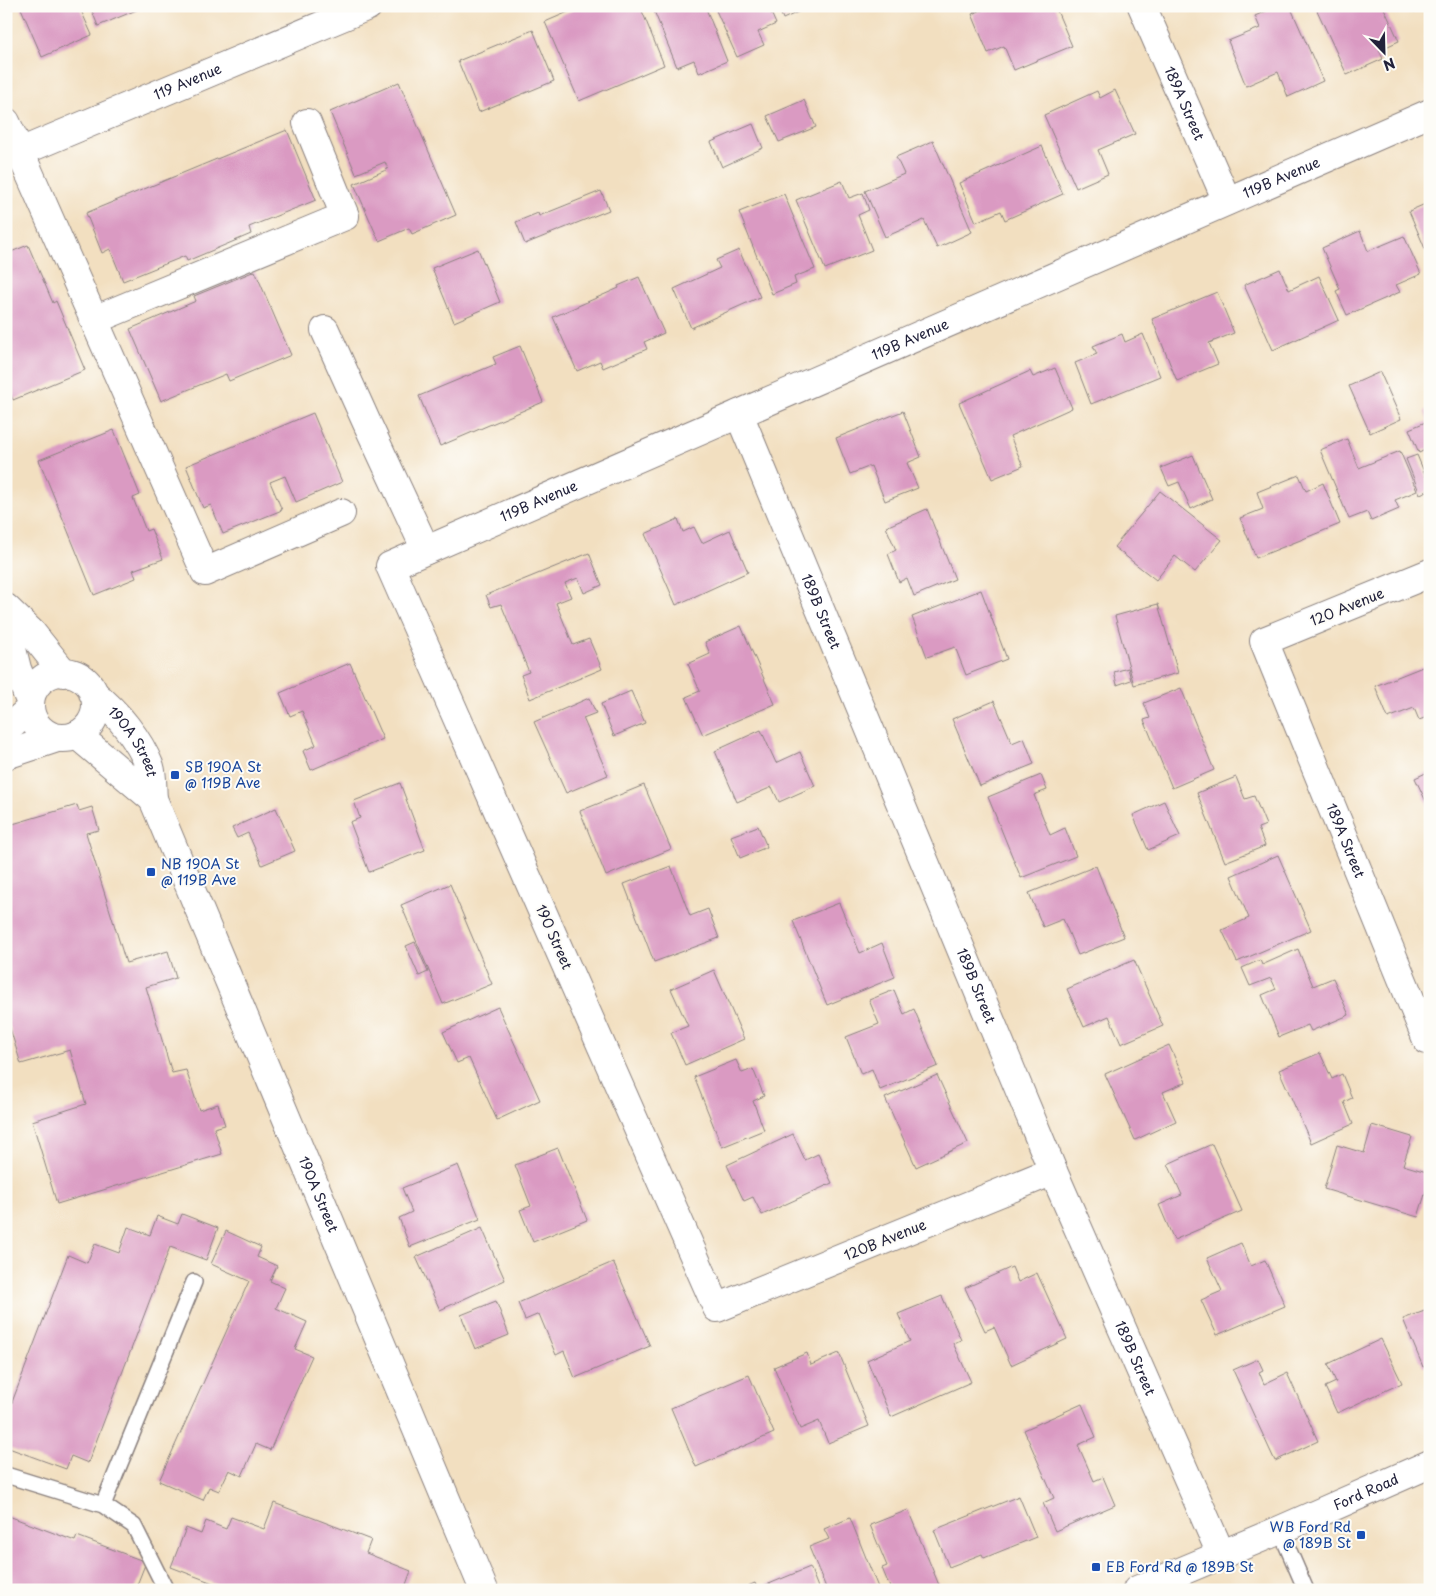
<svg xmlns="http://www.w3.org/2000/svg" width="1436" height="1596" font-family="'Playpen Sans',sans-serif">
  <style>
    .building { fill: #da9ac2 }
    .lines { fill: none; stroke-linecap: round; stroke-linejoin: round }
    .service-casing { stroke: #8a807e; stroke-width: 18 }
    .minor-casing { stroke: #8a807e; stroke-width: 30 }
    .tertiary-casing { stroke: #8a807e; stroke-width: 30 }
    .secondary-casing { stroke: #8a807e; stroke-width: 30 }
    .service { stroke: #fff; stroke-width: 15 }
    .minor { stroke: #fff; stroke-width: 28 }
    .tertiary { stroke: #fff; stroke-width: 28 }
    .secondary { stroke: #fff; stroke-width: 28 }
    .transit-dot { fill: #1a4fb4; stroke: #fdfcf7; stroke-width: 2 }
    .labels { text-anchor: middle; stroke-width: 4; stroke-linejoin: round; paint-order: stroke }
    .street-label { font-size: 14px; fill: #22223b; stroke: #fdfcf7 }
    .transit-label { font-size: 14px; fill: #164399; stroke: #fdfcf7; text-anchor: start }
  </style>
  <rect width="100%" height="100%" fill="#fdfcf7"/>
  <filter id="ink" filterUnits="userSpaceOnUse"><feTurbulence type="fractalNoise" baseFrequency=".02" numOctaves="2"/><feDisplacementMap in="SourceGraphic" scale="10" xChannelSelector="R" yChannelSelector="G"/><feConvolveMatrix kernelMatrix="1 2 1 2 8 2 1 2 1" color-interpolation-filters="sRGB"/></filter>
  <filter id="wash" filterUnits="userSpaceOnUse"><feTurbulence type="fractalNoise" baseFrequency=".0096" numOctaves="4" result="noise"/><feDisplacementMap in="SourceGraphic" scale="20" xChannelSelector="R" yChannelSelector="G"/><feGaussianBlur stdDeviation="1.12" result="paint"/><feColorMatrix in="noise" values="0 0 0 0 0 0 0 0 0 0 0 0 0 0 0 0 0 1.4 0 .05"/><feComposite in="paint" operator="in"/></filter>
  <g filter="url(#wash)">
    <rect width="100%" height="100%" fill="#f2dfc0"/>
    <g id="blocks">
      <path class="building" d="M20,6H79L92,35L42,57Z
        M90,6H146L98,26Z
        M582,6H640L664,65L579,101L545,22Z
        M652,6H705L727,61L699,73L694,60L677,67Z
        M714,6H768L776,24L758,32L764,45L737,57Z
        M778,6H811L783,19Z
        M972,6H987L974,12Z
        M992,6H1055L1072,46L1014,70L1004,46L988,53L972,14Z
        M1277,6H1290L1323,81L1288,97L1278,72L1246,86L1228,41L1260,28L1255,16Z
        M1315,6H1383L1399,41L1379,50L1383,59L1347,75Z
        M1412,6H1428L1414,12Z
        M533,30L554,81L479,112L458,61Z
        M399,82L456,215L412,234L409,228L379,241L354,184L388,169L385,162L356,174L330,112Z
        M1115,90L1135,134L1098,150L1108,174L1076,188L1044,115L1097,91L1100,98Z
        M804,100L816,127L779,142L767,116Z
        M753,124L763,148L722,167L711,142Z
        M287,130L316,200L249,227L251,234L187,261L185,256L123,281L110,249L102,253L86,213Z
        M933,141L972,232L937,248L924,220L885,237L865,191L904,174L896,157Z
        M1042,146L1063,194L1005,220L1001,211L976,222L959,183Z
        M842,181L849,198L863,193L869,210L858,215L872,250L825,269L796,200Z
        M601,191L609,210L525,244L516,222L538,213L539,216Z
        M784,194L815,269L794,277L796,284L772,294L739,212Z
        M1430,202V249L1426,251L1409,211Z
        M1360,231L1368,251L1404,236L1421,274L1396,285L1400,292L1347,315L1336,291L1340,289L1322,248Z
        M28,245L53,303L56,301L85,370L13,400L6,384V254Z
        M478,249L500,302L454,322L432,268Z
        M739,250L760,297L691,328L674,289L720,268L716,260Z
        M1280,269L1289,290L1319,276L1339,320L1273,350L1244,285Z
        M255,271L291,355L229,381L226,374L161,401L130,329L196,301L194,296Z
        M639,277L664,333L644,342L647,349L603,368L600,361L577,371L553,317L619,288L618,286Z
        M1217,292L1234,333L1209,343L1218,364L1177,381L1152,319Z
        M1122,334L1125,342L1143,334L1160,376L1091,404L1075,363L1097,354L1093,346Z
        M520,346L543,402L440,446L419,396L496,364L493,357Z
        M1055,368L1072,408L1010,436L1023,466L992,479L959,403L1030,371L1033,377Z
        M1380,372L1401,419L1370,433L1349,386Z
        M1430,408V455L1427,449L1419,453L1409,429L1428,421L1424,411Z
        M903,411L921,457L907,463L918,488L885,501L871,466L850,474L836,438Z
        M313,413L342,482L296,502L285,476L270,482L282,510L223,534L211,505L203,508L186,466Z
        M114,430L140,495L133,498L146,531L151,529L163,559L133,570L136,578L94,595L39,460Z
        M1347,439L1359,468L1400,451L1417,491L1395,500L1399,509L1371,521L1367,512L1349,519L1320,450Z
        M1193,455L1212,499L1191,509L1179,482L1169,486L1161,468Z
        M1417,455L1430,486V490L1420,494L1406,459Z
        M1299,475L1306,491L1323,483L1340,524L1256,558L1240,518L1263,509L1257,492Z
        M1160,491L1222,540L1195,572L1175,556L1156,580L1114,547Z
        M927,509L955,579L914,596L907,578L899,582L888,554L896,550L886,527Z
        M678,519L683,532L694,527L702,543L730,530L748,572L676,605L645,534Z
        M589,553L602,585L584,593L578,578L565,583L571,597L556,603L573,645L589,639L602,669L530,699L521,675L529,672L501,604L491,607L486,595Z
        M981,590L1007,659L966,675L955,647L927,657L912,617Z
        M1158,604L1178,673L1134,685L1115,616Z
        M741,626L775,704L703,735L686,697L700,691L688,664L710,654L705,642Z
        M350,663L383,739L311,770L303,751L316,745L302,711L290,716L280,693Z
        M1430,664V716L1419,720L1414,708L1388,718L1375,686Z
        M1128,668L1131,680L1117,685L1114,672Z
        M1181,688L1214,770L1172,788L1144,720L1150,718L1144,703Z
        M631,691L645,723L614,736L601,704Z
        M589,698L596,713L583,718L608,775L566,793L534,722Z
        M994,701L1012,743L1024,738L1034,764L980,786L952,719Z
        M761,730L776,763L800,752L815,786L779,802L772,787L737,802L715,751Z
        M1430,771V810L1415,778Z
        M1041,775L1047,790L1034,795L1050,835L1065,828L1076,856L1021,878L988,797Z
        M1236,777L1245,799L1254,796L1266,825L1258,828L1265,846L1225,862L1197,793Z
        M400,783L425,850L369,872L350,822L360,818L354,801Z
        M644,785L671,849L606,876L580,811Z
        M1164,801L1180,836L1148,850L1133,815Z
        M77,805L79,811L92,807L99,830L86,833L126,963L168,951L176,978L146,987L172,1073L186,1070L199,1110L218,1104L225,1125L214,1128L222,1154L57,1204L32,1121L86,1104L70,1050L21,1064L9,1025L6,1026V826Z
        M276,808L295,851L262,865L248,833L237,838L232,828Z
        M758,826L767,847L740,858L731,836Z
        M1278,855L1311,930L1237,962L1222,930L1249,918L1231,876Z
        M671,866L690,916L708,909L719,938L654,962L624,884Z
        M1096,866L1124,937L1078,955L1063,919L1043,927L1029,893Z
        M450,884L492,984L443,1004L401,905Z
        M839,903L860,953L882,943L895,977L827,1005L793,921Z
        M415,942L428,972L419,976L406,946Z
        M1298,949L1313,986L1333,978L1349,1015L1311,1031L1308,1025L1279,1037L1262,995L1276,989L1271,978L1250,986L1242,968L1260,960L1262,965Z
        M1134,960L1163,1026L1121,1044L1109,1016L1084,1027L1067,989Z
        M714,970L744,1039L685,1065L671,1033L688,1026L671,989Z
        M894,990L904,1014L914,1009L938,1066L880,1090L872,1069L861,1074L846,1037L879,1024L869,1000Z
        M498,1007L540,1100L497,1120L469,1058L457,1063L443,1032Z
        M1169,1045L1186,1082L1163,1092L1176,1121L1135,1140L1105,1074Z
        M1320,1053L1332,1079L1342,1074L1352,1098L1344,1102L1353,1124L1311,1143L1279,1070Z
        M736,1060L742,1073L753,1069L764,1096L753,1101L764,1130L722,1147L694,1077Z
        M937,1075L968,1143L916,1167L885,1098Z
        M1372,1125L1412,1137L1403,1165L1430,1173V1178L1418,1217L1324,1189L1337,1145L1364,1153Z
        M793,1134L805,1160L818,1154L832,1183L762,1215L753,1197L744,1201L727,1165Z
        M1212,1144L1242,1211L1174,1240L1159,1205L1182,1195L1168,1164Z
        M558,1148L587,1220L533,1242L520,1210L531,1206L515,1165Z
        M458,1165L480,1219L410,1247L399,1218L412,1212L402,1188Z
        M182,1214L218,1228L206,1260L170,1247L88,1463L71,1456L66,1469L6,1447V1418L68,1255L87,1263L95,1244L119,1253L128,1227L150,1235L157,1216L178,1224Z
        M482,1228L505,1280L440,1310L416,1257Z
        M226,1231L261,1247L257,1257L277,1266L270,1281L285,1288L276,1308L307,1322L295,1349L312,1356L270,1450L256,1444L242,1476L229,1470L219,1491L209,1487L203,1500L159,1481L249,1281L211,1264Z
        M1241,1243L1251,1266L1265,1260L1285,1306L1217,1335L1201,1300L1222,1291L1207,1258Z
        M613,1262L650,1346L575,1378L564,1351L556,1355L539,1314L525,1320L518,1303Z
        M1012,1267L1018,1282L1037,1273L1067,1339L1011,1365L994,1327L985,1331L965,1288Z
        M942,1296L961,1340L953,1343L971,1382L891,1417L867,1360L910,1341L898,1314Z
        M496,1301L509,1335L475,1349L461,1315Z
        M1430,1309V1364L1423,1367L1403,1319Z
        M1381,1339L1402,1383L1337,1413L1325,1387L1336,1382L1328,1364Z
        M807,1353L811,1365L839,1353L869,1426L828,1443L819,1421L800,1429L774,1367Z
        M1258,1359L1263,1370L1259,1372L1264,1384L1287,1373L1318,1441L1275,1461L1233,1370Z
        M749,1375L774,1433L696,1467L671,1408Z
        M1082,1404L1096,1437L1078,1445L1094,1481L1103,1477L1115,1505L1055,1531L1043,1503L1054,1498L1024,1430Z
        M1019,1496L1036,1537L984,1558L982,1554L949,1567L934,1530Z
        M274,1503L371,1540L366,1553L411,1571L404,1590H231L171,1567L186,1528L201,1534L206,1521L226,1529L231,1517L264,1529Z
        M908,1510L941,1590H891L882,1568L887,1566L870,1525Z
        M6,1515L75,1541L77,1536L146,1562L135,1590H6Z
        M850,1518L879,1590H827L809,1547L829,1539L824,1529Z
        M810,1567L819,1590H766L764,1586Z
        M755,1583L758,1590H738Z"/>
    </g>
  </g>
  <g filter="url(#ink)">
    <use href="#blocks" fill-opacity="0" stroke="#8a807e" stroke-width="1"/>
    <g class="lines">
      <defs>
        <path id="service" d="M6,1475L103,1505L134,1526L166,1590
          M103,1505L194,1282
          M1280,1530L1306,1590"/>
        <g id="minor">
          <path id="s1" d="M1142,6L1227,201"/>
          <path d="M94,320L345,216L307,123"/>
          <path d="M325,330L366,421L426,550"/>
          <path id="s2" d="M739,414L1053,1171L1221,1554"/>
          <path id="s3" d="M341,513L205,572L20,152L368,6"/>
          <path id="s4" d="M1430,573L1264,641L1427,1040L1430,1039"/>
          <path d="M6,608L32,633L64,673"/>
          <path d="M6,625L17,669L30,701"/>
          <circle cx="63" cy="705" r="33"/>
          <path id="s5" d="M93,693C117,712 139,739 150,767C153,776 152,789 153,799L484,1590"/>
          <path d="M6,730L30,709"/>
          <path d="M77,735L153,799"/>
          <path d="M6,755L57,738"/>
          <path id="s6" d="M1053,1171L717,1308L390,566L1430,113"/>
        </g>
        <path id="tertiary" d="M6,122L20,152L6,158"/>
        <g id="secondary">
          <path id="s7" d="M1137,1590L1280,1530L1430,1464"/>
        </g>
      </defs>
      <use href="#service" class="service-casing"/>
      <use href="#minor" class="minor-casing"/>
      <use href="#tertiary" class="tertiary-casing"/>
      <use href="#secondary" class="secondary-casing"/>
      <use href="#service" class="service"/>
      <use href="#minor" class="minor"/>
      <use href="#tertiary" class="tertiary"/>
      <use href="#secondary" class="secondary"/>
    </g>
  </g>
  <g class="transit-dot">
    <rect x="170" y="770" width="10" height="10" rx="2.5"/>
    <rect x="146" y="867" width="10" height="10" rx="2.5"/>
    <rect x="1356" y="1530" width="10" height="10" rx="2.5"/>
    <rect x="1091" y="1562" width="10" height="10" rx="2.5"/>
  </g>
  <g class="labels">
    <g class="street-label">
      <text dy="5" stroke="none"><textPath href="#s3" startOffset="789">119 Avenue</textPath></text>
      <text dy="5" stroke="none"><textPath href="#s1" startOffset="106">189A Street</textPath></text>
      <text dy="5" stroke="none"><textPath href="#s6" startOffset="2146">119B Avenue</textPath></text>
      <text dy="5" stroke="none"><textPath href="#s6" startOffset="1741">119B Avenue</textPath></text>
      <text dy="5" stroke="none"><textPath href="#s6" startOffset="1336">119B Avenue</textPath></text>
      <text transform="translate(1347 607) rotate(-22)" y="5">120 Avenue</text>
      <text dy="5" stroke="none"><textPath href="#s2" startOffset="214">189B Street</textPath></text>
      <text dy="5" stroke="none"><textPath href="#s5" startOffset="64">190A Street</textPath></text>
      <text dy="5" stroke="none"><textPath href="#s4" startOffset="395">189A Street</textPath></text>
      <text transform="translate(554 937) rotate(66)" y="5">190 Street</text>
      <text dy="5" stroke="none"><textPath href="#s2" startOffset="619">189B Street</textPath></text>
      <text dy="5" stroke="none"><textPath href="#s5" startOffset="555">190A Street</textPath></text>
      <text transform="translate(885 1240) rotate(-22)" y="5">120B Avenue</text>
      <text dy="5" stroke="none"><textPath href="#s2" startOffset="1024">189B Street</textPath></text>
      <text dy="5" stroke="none"><textPath href="#s7" startOffset="249">Ford Road</textPath></text>
    </g>
    <g class="transit-label">
      <text x="185" y="772">SB 190A St<tspan x="185" dy="16">@ 119B Ave</tspan></text>
      <text x="161" y="869">NB 190A St<tspan x="161" dy="16">@ 119B Ave</tspan></text>
      <text x="1351" y="1532" text-anchor="end">WB Ford Rd<tspan x="1351" dy="16">@ 189B St</tspan></text>
      <text x="1106" y="1572">EB Ford Rd @ 189B St</text>
    </g>
  </g>
  <rect width="1436" height="1596" fill="none" stroke="#fdfcf7" stroke-width="25"/>
  <g transform="translate(1384 52) rotate(157)" stroke="#fdfcf7" stroke-width="4" paint-order="stroke">
  <path d="M0-4L9 19L0 12L-9 19Z" fill="#22223b"/>
  <text y="-8" font-size="14" font-weight="bold" text-anchor="middle" fill="#22223b">N</text>
  </g>
</svg>
